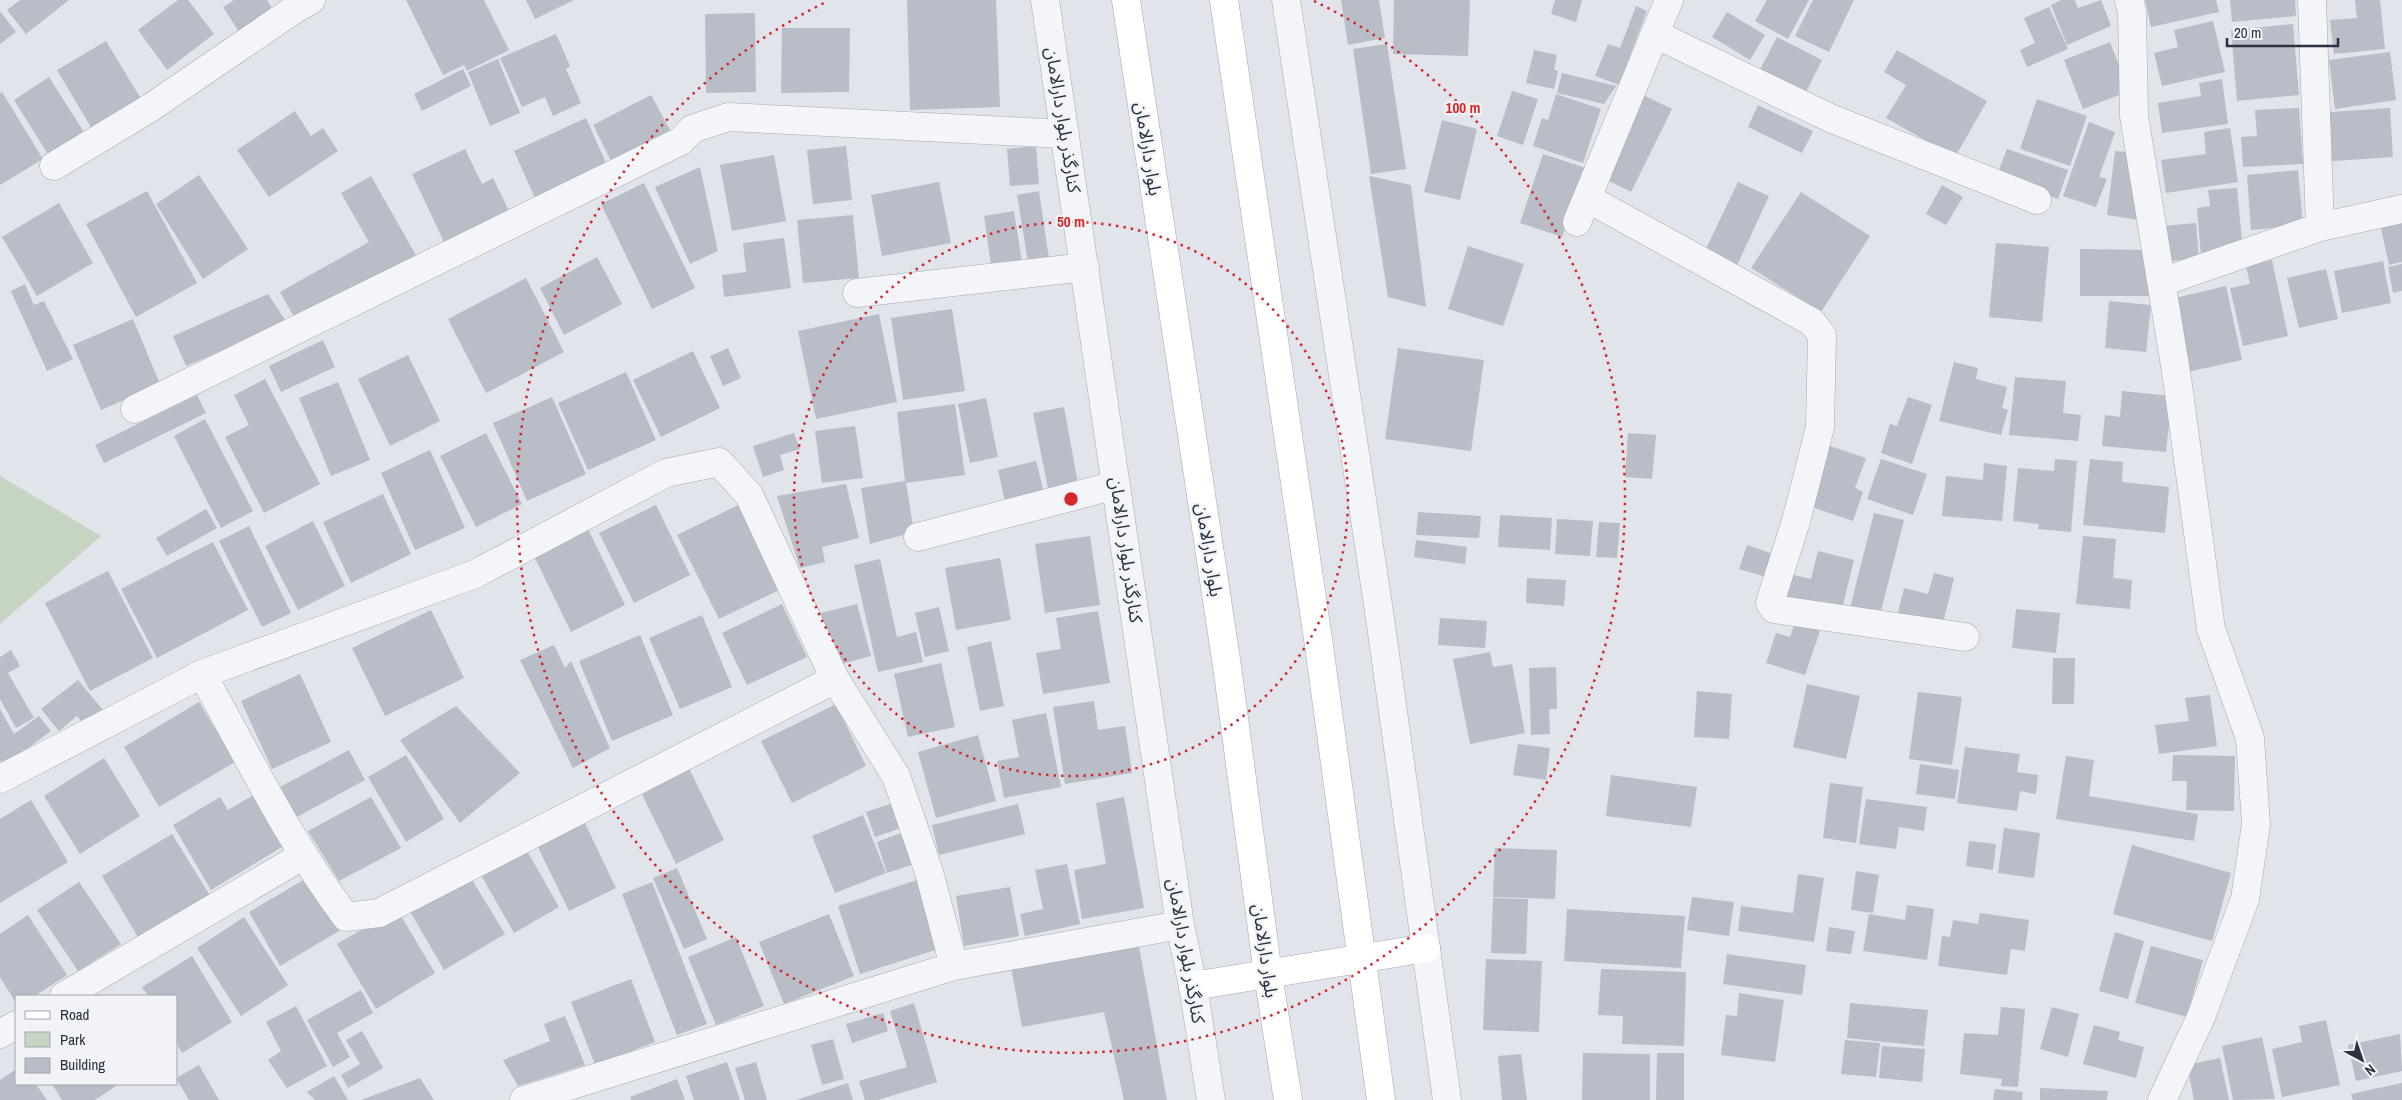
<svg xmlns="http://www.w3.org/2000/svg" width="2402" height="1100" font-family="'Archivo Narrow','Noto Sans Arabic',sans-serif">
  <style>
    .green { fill: #c6d4c2 }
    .building { fill: #b8bdc7 }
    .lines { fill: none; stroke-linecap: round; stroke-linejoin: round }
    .minor-casing { stroke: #a6abb4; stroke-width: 29 }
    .major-casing { stroke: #a1a8b6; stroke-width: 29 }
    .minor { stroke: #f4f5f8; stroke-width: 28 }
    .major { stroke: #fff; stroke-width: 28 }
    .ring { fill: none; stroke: #d62828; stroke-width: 2.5; stroke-dasharray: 2.5 5 }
    .labels { text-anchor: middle; stroke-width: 4.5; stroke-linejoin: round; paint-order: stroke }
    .street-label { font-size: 18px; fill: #293142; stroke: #f1f3f7 }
    .centre { fill: #d62828; stroke: #f1f3f7; stroke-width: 2.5 }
    .ring-label { font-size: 15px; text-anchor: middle; font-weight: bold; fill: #d62828; stroke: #f1f3f7; stroke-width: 4.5; stroke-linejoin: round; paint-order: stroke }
  </style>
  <rect width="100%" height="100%" fill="#e1e4ea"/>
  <path class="green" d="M0,476L101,536L0,624Z"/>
  <path class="building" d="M20,0H69L26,34L7,10Z
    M178,0H188L214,34L167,70L138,30Z
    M234,0H267L273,10L239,32L223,7Z
    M406,0H484L509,50L467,71L464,65L443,75Z
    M526,0H574L535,19Z
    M907,0H996L1000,107L910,110Z
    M1341,0H1379L1385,38L1348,45Z
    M1394,0H1470L1468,56L1393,54Z
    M1555,0H1582L1576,22L1551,14Z
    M1767,0H1809L1788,39L1755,21Z
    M1813,0H1854L1829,52L1795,36Z
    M2061,0H2075L2078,8L2101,0L2111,26L2067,45L2051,5Z
    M2145,0H2216L2219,12L2151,27Z
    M2230,0H2295L2296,16L2232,22Z
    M2355,0H2380L2385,49L2334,54L2330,20L2357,18Z
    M1636,6L1647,11L1619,85L1595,76L1608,44L1620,48Z
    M2049,7L2068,49L2027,67L2020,50L2035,43L2024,18Z
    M0,11L16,32L0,44Z
    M1727,12L1765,35L1750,60L1712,37Z
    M755,13L756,92L706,93L705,14Z
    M2213,21L2225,72L2162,86L2154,53L2178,47L2174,30Z
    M2293,24L2299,95L2237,101L2231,30Z
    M782,28H850L849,92L781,93Z
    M556,34L570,66L566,69L581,103L553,116L545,97L522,107L500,58Z
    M1777,37L1822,60L1802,100L1756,77Z
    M106,41L141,99L92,129L57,70Z
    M2110,42L2129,91L2083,109L2064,60Z
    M1387,44L1406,169L1371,174L1353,49Z
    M1534,50L1557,55L1554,70L1558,71L1554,89L1526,83Z
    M1897,50L1987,101L1955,157L1886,118L1906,85L1884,72Z
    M2390,52L2396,100L2335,109L2329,60Z
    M498,59L520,113L490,126L468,72Z
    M463,69L471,86L422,111L414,94Z
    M1562,73L1616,86L1604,104L1557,93Z
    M49,77L87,137L51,159L14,100Z
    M2222,79L2228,124L2162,133L2158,103L2201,96L2199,83Z
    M1512,91L1538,99L1523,145L1497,136Z
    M2,92L43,159L0,185V93Z
    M1639,93L1672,109L1631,192L1599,176Z
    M1556,94L1601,109L1583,163L1533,146L1542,118L1548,120Z
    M651,95L670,130L611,161L593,125Z
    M2037,99L2087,116L2070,166L2020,149Z
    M1758,105L1813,131L1802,153L1748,127Z
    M2299,108L2303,164L2243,167L2241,137L2257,136L2255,110Z
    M2390,108L2393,157L2318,162L2316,113Z
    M295,111L311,136L323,128L338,151L269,197L237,150Z
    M586,118L607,165L535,198L514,151Z
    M1442,120L1477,129L1460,200L1424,192Z
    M2089,122L2115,132L2099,177L2107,179L2096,207L2063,196Z
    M2230,128L2238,182L2166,193L2161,160L2206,154L2204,132Z
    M846,146L852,200L813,204L807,150Z
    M1036,146L1039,184L1010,186L1007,149Z
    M465,149L482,184L493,178L509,211L444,242L412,174Z
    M2007,149L2068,170L2058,199L1996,178Z
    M2115,151L2138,153L2139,220L2107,215Z
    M1543,154L1586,168L1562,237L1520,223Z
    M774,155L786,221L732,231L720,165Z
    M700,167L718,251L690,264L655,187Z
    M2298,170L2303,225L2251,230L2247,175Z
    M199,175L248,249L203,279L156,204Z
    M371,176L417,257L298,324L280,292L369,242L341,193Z
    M1369,176L1411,185L1426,307L1388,297Z
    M939,182L951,243L882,256L871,195Z
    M1738,182L1769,196L1734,272L1702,257Z
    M644,183L695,288L652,309L601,204Z
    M1942,185L1963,197L1946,225L1926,214Z
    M2237,188L2243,252L2201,256L2197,208L2210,206L2208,190Z
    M147,191L197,283L136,317L86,224Z
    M1039,191L1049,259L1028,262L1017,195Z
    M1801,192L1870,236L1821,312L1751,268Z
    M59,203L93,263L37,296L2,237Z
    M1014,211L1023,268L992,273L984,216Z
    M853,215L859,278L803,283L797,220Z
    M2402,219V262L2389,265L2380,224Z
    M2196,223L2199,259L2166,261L2163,226Z
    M784,238L791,288L724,297L722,275L746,272L743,243Z
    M1996,243L2049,247L2042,322L1989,317Z
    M1468,246L1524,264L1503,326L1448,309Z
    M2080,249L2151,250L2150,296H2080Z
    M597,257L622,304L564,335L540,288Z
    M2272,260L2288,336L2243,346L2230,288L2250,284L2246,266Z
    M2383,261L2391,303L2342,313L2334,271Z
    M2402,264V291L2393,293L2388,267Z
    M2326,269L2338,319L2299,328L2287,278Z
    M526,278L564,352L486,393L448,319Z
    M25,284L34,305L44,301L73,359L47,371L11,291Z
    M2226,286L2242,360L2187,372L2171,299Z
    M268,294L287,323L186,366L173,336Z
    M2109,301L2151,305L2146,352L2105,348Z
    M952,309L965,391L903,400L891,318Z
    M879,314L897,402L816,419L798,331Z
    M133,319L160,384L101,410L73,345Z
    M323,340L335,367L281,392L269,366Z
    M728,348L741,378L723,386L710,356Z
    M1398,348L1484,360L1471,451L1385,439Z
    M693,351L720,408L661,437L633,380Z
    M408,355L440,421L390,446L358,379Z
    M1954,362L1978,368L1976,379L2007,387L2002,408L2008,410L2001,435L1939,421Z
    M626,372L656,440L588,470L558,403Z
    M2015,377L2066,381L2063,413L2081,415L2078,441L2009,435Z
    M265,379L320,484L264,513L225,437L249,425L234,395Z
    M338,382L370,460L331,476L299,398Z
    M2122,391L2172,396L2166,452L2102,446L2105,415L2120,417Z
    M197,395L206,413L104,463L95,445Z
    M552,397L586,474L527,501L493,423Z
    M1908,397L1932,405L1912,464L1881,453L1890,424L1897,426Z
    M986,398L998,457L970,463L958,404Z
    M955,404L965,475L906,483L914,532L870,544L861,488L905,481L897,412Z
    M1064,407L1079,489L1049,494L1033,413Z
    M205,419L253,511L221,528L174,436Z
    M855,426L863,478L822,483L815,431Z
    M486,433L522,504L476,527L440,456Z
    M794,433L800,449L780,455L784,470L763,477L753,446Z
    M1628,433L1656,435L1652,479L1625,477Z
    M1827,445L1866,458L1855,488L1863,492L1853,521L1806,505Z
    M430,450L465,528L415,550L381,473Z
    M1881,459L1927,474L1913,515L1867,499Z
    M2055,459L2077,461L2071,532L2038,529L2039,524L2013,521L2018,468L2054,471Z
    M2090,459L2123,462L2122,482L2169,487L2165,533L2083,525Z
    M1036,461L1045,497L1006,506L998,470Z
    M1984,463L2007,466L2002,521L1942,516L1946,476L1983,480Z
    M846,484L859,538L822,547L825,562L800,568L777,496Z
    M383,494L411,554L351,583L323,522Z
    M740,504L781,589L719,619L677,535Z
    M656,505L690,575L634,603L599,533Z
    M206,509L217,528L167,556L156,538Z
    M1418,512L1481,516L1479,538L1416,535Z
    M1874,513L1904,520L1880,615L1850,608Z
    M1500,515L1552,518L1550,550L1498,547Z
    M1557,519L1593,521L1590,556L1555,554Z
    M313,521L345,586L298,610L265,546Z
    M1599,522L1620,523L1617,558L1596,557Z
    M249,526L291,613L262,627L219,541Z
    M587,527L625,605L571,632L533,554Z
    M1090,536L1100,605L1045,613L1035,544Z
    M2083,536L2116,539L2113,578L2132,580L2130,609L2076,604Z
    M1416,540L1467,547L1465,564L1414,557Z
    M213,542L248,610L157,658L121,589Z
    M1747,545L1773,554L1766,577L1739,569Z
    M1818,551L1854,560L1841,613L1784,599L1790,574L1811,579Z
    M1000,558L1011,620L956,630L945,568Z
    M880,559L897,637L916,632L923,662L878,672L854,565Z
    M108,571L153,658L90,691L45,603Z
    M1934,573L1954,578L1942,628L1897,617L1904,588L1928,594Z
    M1527,578L1566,580L1564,606L1526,603Z
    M782,604L807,657L747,685L722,633Z
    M857,604L871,656L831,667L817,614Z
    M939,607L949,651L925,657L915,613Z
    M2016,609L2060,613L2056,653L2012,648Z
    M431,610L464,678L385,716L352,648Z
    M1098,611L1110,683L1043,694L1036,653L1061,649L1056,618Z
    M702,615L732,687L680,709L649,638Z
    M1440,618L1487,621L1485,648L1438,645Z
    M1795,623L1820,631L1805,675L1766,663L1776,633L1790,637Z
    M640,635L673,715L612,741L579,661Z
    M991,641L1004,706L980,711L967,647Z
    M554,645L565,668L571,661L610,748L573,768L520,660Z
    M11,650L20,666L8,673L34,718L16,728L0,699V657Z
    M1490,652L1493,667L1512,664L1525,733L1470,744L1453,659Z
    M2053,658H2075L2074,704H2052Z
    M941,663L955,727L908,737L894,674Z
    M1556,667L1557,709H1549L1550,734L1531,735L1529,668Z
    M300,674L331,742L272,769L241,701Z
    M78,680L103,710L84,725L77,716L59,731L41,709Z
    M1807,684L1860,696L1846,759L1793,747Z
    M1697,691L1732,694L1729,739L1694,737Z
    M1918,692L1962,697L1952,765L1909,759Z
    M2210,695L2217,746L2159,754L2155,725L2189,721L2185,698Z
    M1094,701L1098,730L1125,726L1132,773L1065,784L1053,707Z
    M199,702L235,762L159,807L124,747Z
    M836,704L866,766L792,803L761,741Z
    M456,706L520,773L460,823L400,740Z
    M0,709L14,734L39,716L51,731L4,766L0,760Z
    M1046,713L1061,787L1004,798L997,761L1019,757L1012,720Z
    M978,735L996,801L936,818L918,752Z
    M1518,744L1550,748L1546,780L1513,775Z
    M1965,747L2020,754L2017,772L2038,775L2036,794L2020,791L2017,811L1957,803Z
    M349,750L365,780L295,818L278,788Z
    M406,755L444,819L406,842L368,777Z
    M2173,755L2235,756L2234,811L2186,810L2187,781H2172Z
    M2066,756L2094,760L2089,796L2198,814L2194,841L2056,819Z
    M104,758L140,816L80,854L44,796Z
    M685,760L724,840L676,864L637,784Z
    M1920,764L1959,770L1955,799L1916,794Z
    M1611,775L1697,787L1691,827L1606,816Z
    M1830,783L1863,787L1856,843L1823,838Z
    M257,793L287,844L211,890L173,825L220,797L228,810Z
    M371,797L401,848L339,881L308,831Z
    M1124,797L1144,908L1082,919L1074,870L1106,864L1096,803Z
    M1866,799L1927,807L1924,831L1899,827L1896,849L1859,844Z
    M31,800L68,862L0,903V819Z
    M898,801L907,826L875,837L866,812Z
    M1018,804L1025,834L939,855L932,825Z
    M580,813L616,888L569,911L533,837Z
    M863,815L886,873L835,893L812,836Z
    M2004,828L2040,833L2034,878L1998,873Z
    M906,831L917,863L887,873L877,842Z
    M172,834L211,897L139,939L102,876Z
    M1969,841L1996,844L1993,870L1966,866Z
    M522,842L559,907L514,933L477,868Z
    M2132,845L2231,873L2212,941L2113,914Z
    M1495,848L1557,850L1555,899L1493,897Z
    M1067,864L1080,924L1025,936L1020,914L1043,909L1035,870Z
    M677,868L707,939L684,949L653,878Z
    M1856,871L1879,875L1873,913L1851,910Z
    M468,873L505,934L444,970L408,908Z
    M1798,874L1824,878L1814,942L1738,931L1741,906L1793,913Z
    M312,875L344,928L280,966L249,912Z
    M920,879L942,948L860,974L838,906Z
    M79,882L121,944L78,971L37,910Z
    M652,882L707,1024L677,1035L622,894Z
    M1010,887L1019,936L964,946L956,896Z
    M1692,897L1734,902L1729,936L1687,930Z
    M1493,898L1528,899L1526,954L1491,953Z
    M1907,905L1934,909L1927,960L1863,951L1869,914L1905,920Z
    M397,909L435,973L376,1009L337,944Z
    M1567,909L1685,916L1681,968L1564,961Z
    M1980,913L2029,920L2025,951L2011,949L2007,975L1938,966L1942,936L1950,937L1953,920L1978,924Z
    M829,914L854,976L784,1004L759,942Z
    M28,915L67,975L35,996H16V1003L0,977V934Z
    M244,917L288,985L241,1016L197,948Z
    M1829,927L1855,931L1851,954L1826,951Z
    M2115,932L2144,941L2128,999L2099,991Z
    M736,937L764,1006L716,1025L688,957Z
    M2151,946L2203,960L2187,1017L2135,1003Z
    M1139,947L1167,1100H1124L1104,1012L1022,1027L1011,967Z
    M1727,954L1806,965L1802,995L1723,984Z
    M192,956L232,1022L182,1053L176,1042V996H148L142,987Z
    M1486,959L1542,961L1539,1032L1483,1030Z
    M1601,969L1686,972L1684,1046L1622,1044L1623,1016L1598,1015Z
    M631,979L655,1042L595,1065L571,1002Z
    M361,990L373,1013L337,1033L350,1057L333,1067L307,1020Z
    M1739,993L1784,1000L1775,1062L1721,1055L1726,1015L1737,1016Z
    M914,1003L937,1082L878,1100H865L859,1081L907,1067L890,1011Z
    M1850,1003L1928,1010L1924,1046L1847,1038Z
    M296,1006L327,1066L287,1088L268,1060L281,1051L266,1022Z
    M2001,1007L2025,1009L2018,1087L2001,1086L2002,1079L1960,1074L1964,1033L1998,1035Z
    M2052,1007L2079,1014L2068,1057L2040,1049Z
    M883,1013L888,1031L852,1043L846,1024Z
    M565,1016L585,1065L518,1086L503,1060L550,1041L544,1024Z
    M2326,1020L2340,1085L2282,1097L2272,1049L2302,1042L2299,1026Z
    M2094,1025L2120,1032L2118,1040L2144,1047L2136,1078L2083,1064Z
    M362,1031L383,1068L348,1088L341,1075L360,1064L346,1040Z
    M2400,1034L2402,1071L2356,1081L2348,1045Z
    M2262,1037L2275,1099L2233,1100L2222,1046Z
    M833,1039L844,1079L822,1085L811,1045Z
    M1845,1040L1880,1043L1876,1077L1841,1074Z
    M1882,1046L1925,1049L1922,1082L1879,1078Z
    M1583,1053L1650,1054V1100H1582Z
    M1657,1053H1684V1100H1656Z
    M1521,1054L1527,1100H1502L1498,1056Z
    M2220,1058L2229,1100H2194L2187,1065Z
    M727,1062L740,1100H694L686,1076Z
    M756,1062L767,1100H745L735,1068Z
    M199,1065L219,1100H189L176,1078Z
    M16,1069V1084H36L47,1100H0V1080Z
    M334,1076L348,1100H315L307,1092Z
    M420,1078L434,1100H361Z
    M677,1079L685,1100H631L630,1097Z
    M848,1083L853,1100H796Z
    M2402,1083V1100H2353L2351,1094Z
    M52,1084H119L95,1100H62Z
    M2040,1088L2108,1091L2107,1100H2040Z
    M1995,1089L2023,1092L2022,1100H1993Z"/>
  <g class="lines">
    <defs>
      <path id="minor" d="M1045,0L1180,925L1193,986L1211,1100
        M1286,0L1380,618L1447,1100
        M2129,0L2132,11L2134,116L2177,378L2211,629L2250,738L2256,824L2245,899L2201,1017L2162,1100
        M2312,0L2320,227
        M1655,34L1830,118L2037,200
        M54,166L150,108L292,11L311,0
        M1587,198L1812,322L1822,335L1820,427L1796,521L1770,603L1774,609L1965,637
        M1577,222L1669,0
        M2162,282L2320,227L2402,209
        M857,293L1085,267
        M135,409L681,141L692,129L728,117L1065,134
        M918,537L1116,485
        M202,674C248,756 290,843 346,917L379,913L835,679
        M0,779L202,674L475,574L666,473L719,462L749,495L835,679L896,776L929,872L954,966
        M64,996L304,855
        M0,1034L16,1025
        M524,1100L954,966L1180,925"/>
      <path id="major" d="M1126,0L1227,666L1268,974L1288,1100
        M1224,0L1319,646L1381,1100
        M1193,986L1426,948"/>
    </defs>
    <use href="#minor" class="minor-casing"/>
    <use href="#major" class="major-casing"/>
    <use href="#minor" class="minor"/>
    <use href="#major" class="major"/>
  </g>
  <g class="ring">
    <circle cx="1071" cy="499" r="277"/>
    <path d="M1314 1A554 554 0 1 1 828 1"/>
  </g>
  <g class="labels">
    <g class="street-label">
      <text transform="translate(1063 120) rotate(81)" y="6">کنارگذر بلوار دارالامان</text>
      <text transform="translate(1148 149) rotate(81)" y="6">بلوار دارالامان</text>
      <text transform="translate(1126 550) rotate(82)" y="6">کنارگذر بلوار دارالامان</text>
      <text transform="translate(1209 550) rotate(81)" y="6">بلوار دارالامان</text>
      <text transform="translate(1186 951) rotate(80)" y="6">کنارگذر بلوار دارالامان</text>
      <text transform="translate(1265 951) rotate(82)" y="6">بلوار دارالامان</text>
    </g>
  </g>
  <circle cx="1071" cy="499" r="8" class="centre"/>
  <g class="ring-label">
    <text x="1463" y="113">100 m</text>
    <text x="1071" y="227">50 m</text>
  </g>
  <rect x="15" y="995" width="162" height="90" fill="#f1f3f7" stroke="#a1a5af"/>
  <rect x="25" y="1011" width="25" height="8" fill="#ffffff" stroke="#a1a5af"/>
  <text x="60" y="1020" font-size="15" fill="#293142">Road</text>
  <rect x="25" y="1032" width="25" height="15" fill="#c6d4c2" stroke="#a1a5af"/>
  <text x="60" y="1045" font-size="15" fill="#293142">Park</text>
  <rect x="25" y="1058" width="25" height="15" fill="#b8bdc7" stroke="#a1a5af"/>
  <text x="60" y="1070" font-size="15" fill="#293142">Building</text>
  <g transform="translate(2362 1060) rotate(140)" stroke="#f1f3f7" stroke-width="4" paint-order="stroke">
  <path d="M0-4L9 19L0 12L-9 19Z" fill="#293142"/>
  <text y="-8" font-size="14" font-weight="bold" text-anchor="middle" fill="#293142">N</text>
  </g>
  <path d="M2227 38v8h111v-8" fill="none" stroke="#293142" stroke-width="2.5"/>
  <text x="2234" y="38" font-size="15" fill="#293142" stroke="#f1f3f7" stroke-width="4" paint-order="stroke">20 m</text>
</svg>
